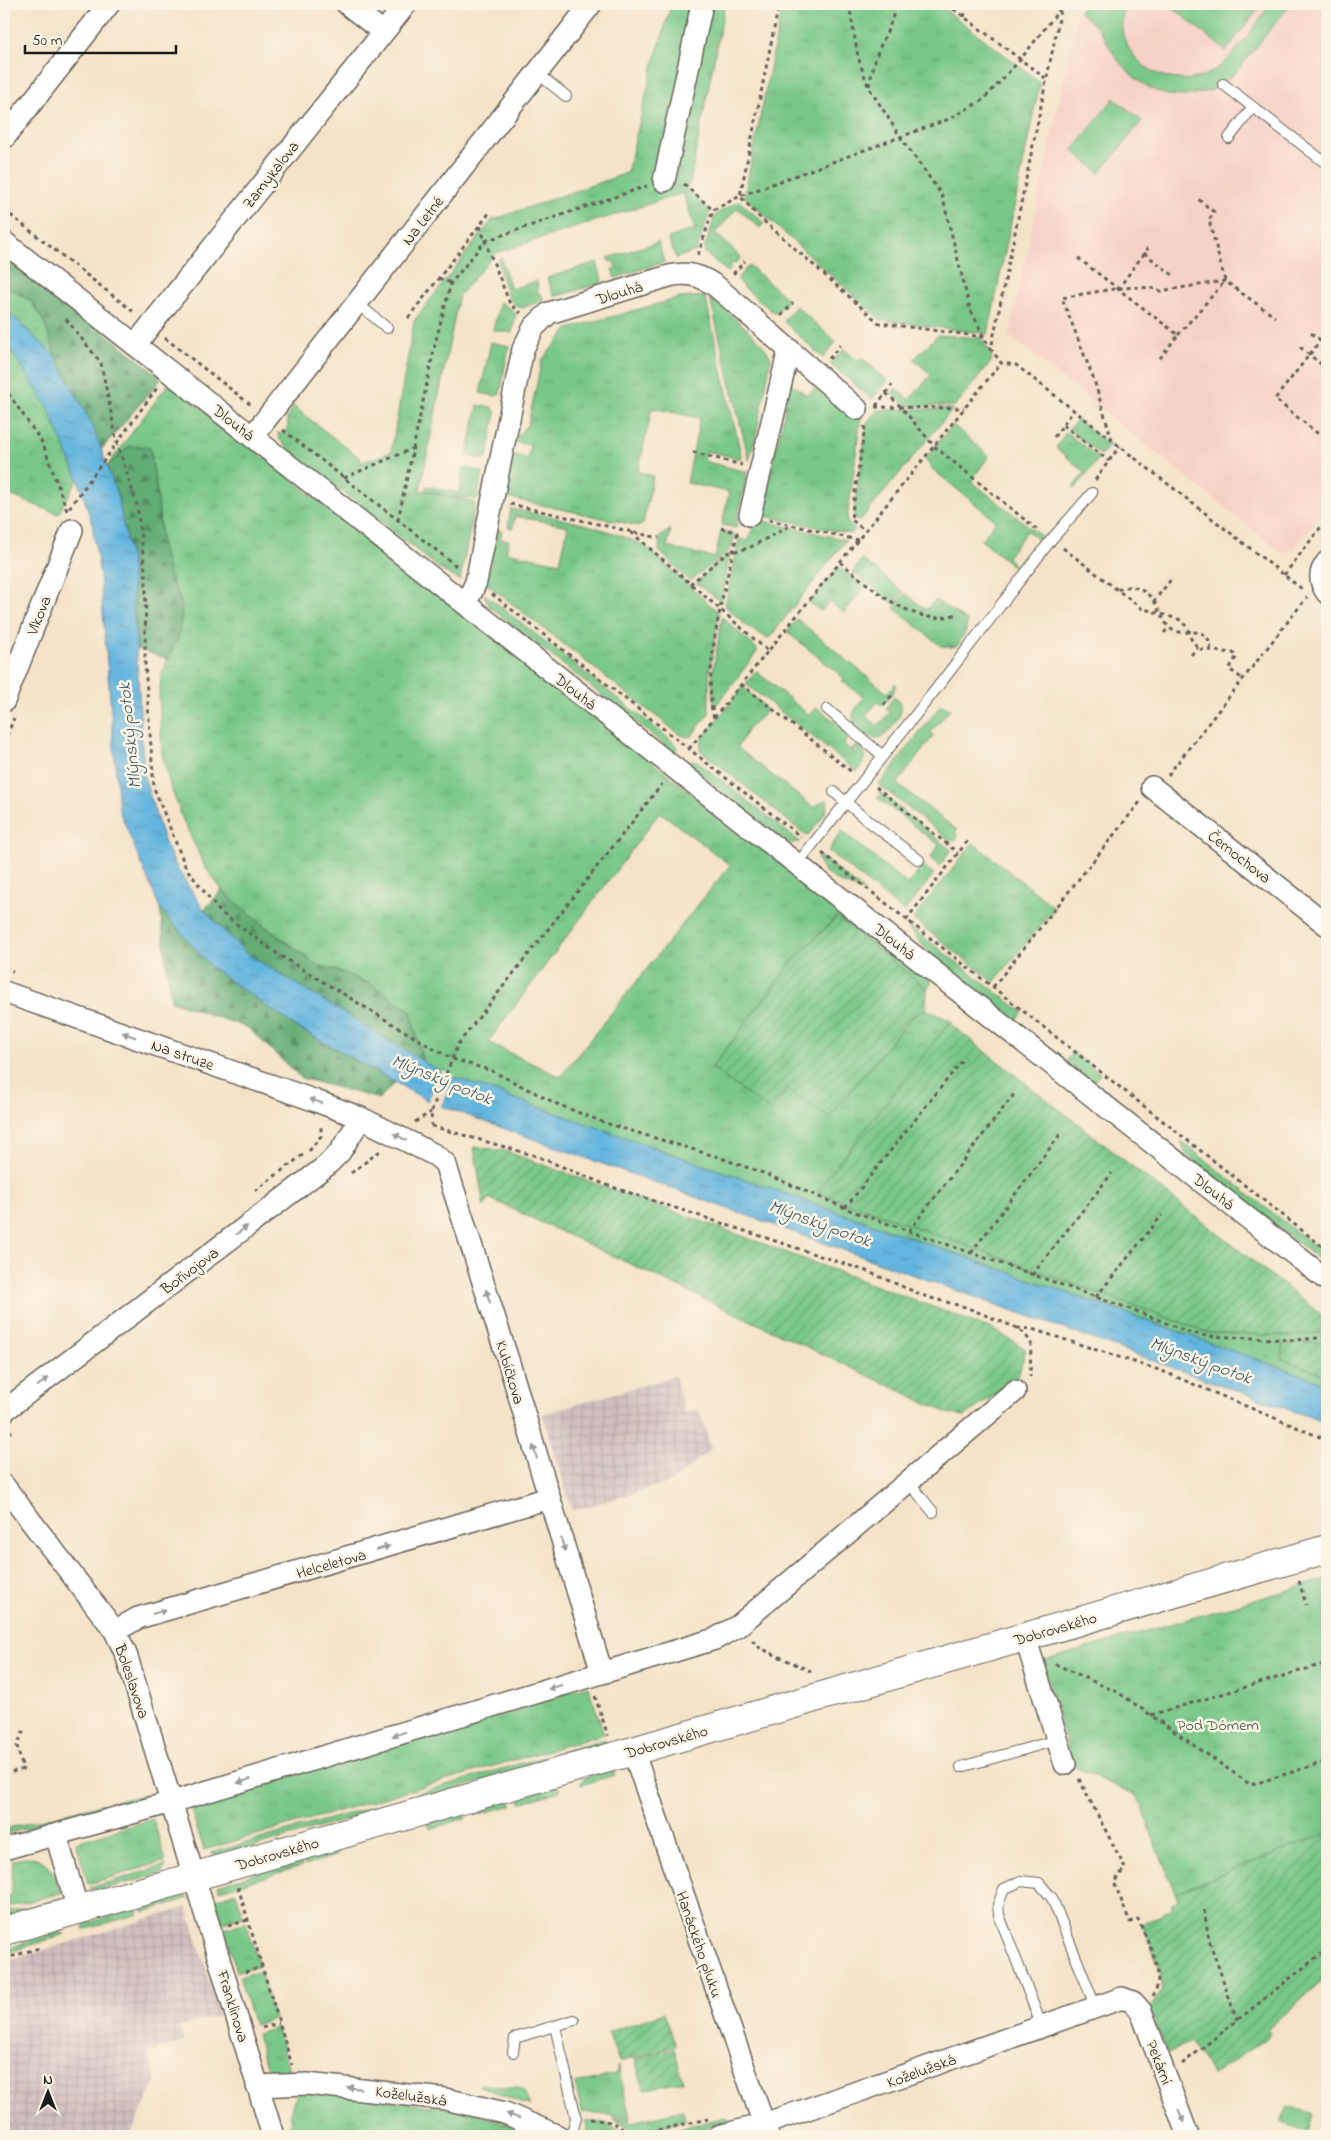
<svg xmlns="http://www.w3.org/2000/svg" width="1331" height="2140" font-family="'Indie Flower',sans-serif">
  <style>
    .built { fill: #f6d1c5 }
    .industrial { fill: url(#industrial-grid) }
    .grass { fill: url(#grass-tufts); stroke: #4a7252; fill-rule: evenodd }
    .forest { fill: url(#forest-firs); stroke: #3f6448 }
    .garden { fill: url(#garden-furrows); stroke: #4a7252 }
    .pitch { fill: #79c889; stroke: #4a7252 }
    .water { fill: url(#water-ripples); stroke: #40687e }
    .pier { fill: #f5e3c9 }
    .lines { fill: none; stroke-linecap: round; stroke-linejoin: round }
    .service-casing { stroke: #686259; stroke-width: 12 }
    .minor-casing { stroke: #686259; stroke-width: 24 }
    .secondary-casing { stroke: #686259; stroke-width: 30 }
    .path { stroke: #686259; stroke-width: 3; stroke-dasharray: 4 4; stroke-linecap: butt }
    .service { stroke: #fff; stroke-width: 10 }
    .minor { stroke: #fff; stroke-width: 21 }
    .secondary { stroke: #fff; stroke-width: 28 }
    .oneway { fill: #999 }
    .labels { text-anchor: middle; stroke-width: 5; stroke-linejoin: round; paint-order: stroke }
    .street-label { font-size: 16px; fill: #1c1c1c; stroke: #fcf5e5 }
    .park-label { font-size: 16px; fill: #3d5842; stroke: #fcf5e5 }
    .water-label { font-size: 18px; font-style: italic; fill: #38596a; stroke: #fcf5e5 }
  </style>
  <defs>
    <pattern id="industrial-grid" width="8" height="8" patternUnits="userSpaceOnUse" patternTransform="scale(1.25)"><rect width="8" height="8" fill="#d1bfbf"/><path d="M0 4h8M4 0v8" fill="none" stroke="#b3a4a4"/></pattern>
    <pattern id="grass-tufts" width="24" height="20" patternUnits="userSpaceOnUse" patternTransform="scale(1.25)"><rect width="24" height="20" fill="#79c889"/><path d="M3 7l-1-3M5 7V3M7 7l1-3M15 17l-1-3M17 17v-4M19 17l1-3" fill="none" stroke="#68ab76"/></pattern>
    <pattern id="forest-firs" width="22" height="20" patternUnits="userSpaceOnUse" patternTransform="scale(1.25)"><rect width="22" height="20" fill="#62ac75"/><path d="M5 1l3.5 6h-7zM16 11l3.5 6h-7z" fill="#508b5f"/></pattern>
    <pattern id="garden-furrows" width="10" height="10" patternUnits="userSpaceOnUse" patternTransform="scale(1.25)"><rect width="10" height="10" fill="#79c889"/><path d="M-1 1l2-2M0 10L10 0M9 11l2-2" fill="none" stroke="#68ab76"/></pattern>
    <pattern id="water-ripples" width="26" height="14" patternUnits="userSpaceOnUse" patternTransform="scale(1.25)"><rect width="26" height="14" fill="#63b5df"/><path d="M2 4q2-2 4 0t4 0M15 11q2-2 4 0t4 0" fill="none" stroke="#5192b4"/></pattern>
  </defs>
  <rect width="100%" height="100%" fill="#fcf5e5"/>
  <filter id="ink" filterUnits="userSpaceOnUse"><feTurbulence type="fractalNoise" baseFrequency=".02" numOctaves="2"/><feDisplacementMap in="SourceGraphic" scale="10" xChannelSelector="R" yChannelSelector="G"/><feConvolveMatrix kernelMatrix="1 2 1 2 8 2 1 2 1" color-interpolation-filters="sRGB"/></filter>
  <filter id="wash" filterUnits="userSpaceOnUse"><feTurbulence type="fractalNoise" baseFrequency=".0096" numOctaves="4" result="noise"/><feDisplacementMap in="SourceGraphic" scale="20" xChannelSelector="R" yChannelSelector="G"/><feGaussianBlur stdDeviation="1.12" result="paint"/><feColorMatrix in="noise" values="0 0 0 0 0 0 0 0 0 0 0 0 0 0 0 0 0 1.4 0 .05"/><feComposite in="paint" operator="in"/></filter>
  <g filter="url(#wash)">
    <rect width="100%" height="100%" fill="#f5e3c9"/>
    <path class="built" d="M1084,4H1327V508L1295,548L1282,553L1009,336L1078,12Z"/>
    <path class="industrial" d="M675,1376L685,1413L699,1409L711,1449L671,1482L572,1511L543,1414Z
      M187,1907L220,2015L179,2027L184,2042L148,2053L156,2081L130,2136H4V1962Z"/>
    <path class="grass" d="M667,4H725L690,182L686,189L710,211L696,251L676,258L668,238L695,229L683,193L496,253L459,295L420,490L475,503L460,580L443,571L288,449L279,439L278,432L282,435L288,427L287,418L293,406L361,459L360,463L391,452L414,321L492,220L627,173L653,66L671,6Z
      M783,4H938L1040,82L988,334L881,320L744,197Z
      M739,201L764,223L760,228L737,208L715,233L741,257L735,264L732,263L729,266L731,268L728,272L706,254L704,249L716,214Z
      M658,242L664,262L615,278L612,269L616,268L614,261L610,262L608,258Z
      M501,257L511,289L537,281L538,294H541L544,300L522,308C505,305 502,275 498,261Z
      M597,262L602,280L601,283L554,297L547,278Z
      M749,265L788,300L777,312H773L740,284L738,278Z
      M4,285L31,301L45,324L56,357L4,308Z
      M705,296L742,459L706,451L704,459L707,462L747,472L736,528L722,525L729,492L687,483L700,418L652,408L638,472L653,476L643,524L639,526L505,497L513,455L528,458L530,445L515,442L514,440L528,424L542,360L568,329L679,298Z
      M710,298C726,312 765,340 771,359L756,435L749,460Z
      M500,302L516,313L512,333L493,330Z
      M796,306L836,342L823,358L785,323V319Z
      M938,335L981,338L992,355L991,362L955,406H905L892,393L896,388L909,400L931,375L914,359Z
      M4,340L47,405L78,479L58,514L4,493V379L7,377L4,373Z
      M491,342L509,346L500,394L496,396L480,393Z
      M844,349L858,361L861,357L888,381L872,399L830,364Z
      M788,382L807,395L820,384L861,417L847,521L855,529L851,534L755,514L761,484L769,482L785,408Z
      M169,383L932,982L927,989L836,917L791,963L712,1068L770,1111L787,1090L829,1118L911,1017L926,1009L953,1022L818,1192L1210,1333L1291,1336L1327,1332V1384L442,1073L423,1062L410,1010L345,973L317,965L240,907L222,890L205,867L183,820L169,782L162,753L159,697L161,677L167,659L178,639L180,600L168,572L161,540L158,500L150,447L107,466ZM660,812L730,865L560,1077L488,1042Z
      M478,405L492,407L496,413L487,457L482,459L467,456Z
      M919,409H953L860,521L855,518L854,512L867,422L878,410Z
      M1077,420L1110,445L1101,455L1068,429Z
      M953,425L989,456L971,481L1042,537L1038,540L1027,531L1007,557L1018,568L1013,566L981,540L996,521L931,468L925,458Z
      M1066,432L1099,458L1075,489L1073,487L1085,472L1056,448Z
      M464,467L483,472L477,499L453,497L425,490L426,486L459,493Z
      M511,509C557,518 604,525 646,547L719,613L709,676V713L692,736L687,737L679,734L484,582L490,568L497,530L502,531L500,539L509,540L506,552L560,563L568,526L515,516L513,528L508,527Z
      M754,519L846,540L770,637L767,638L749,628L725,606L739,539L749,541Z
      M671,529L667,547L715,558L721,531L735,534L731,549L690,581L659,551L660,537Z
      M730,554L722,599L719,600L697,584V582L718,561Z
      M862,559L903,592L894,604L853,572Z
      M838,567L866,585L844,613L829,601L821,611L809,603Z
      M483,593L672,741L676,745L677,751L675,753L490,607Z
      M905,593L926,610L935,600L967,621L966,631L958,645L953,647L941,646L894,608Z
      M722,617L757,649V652L714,708L712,678Z
      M797,619L887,693L896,683L893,694L882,705L877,702L866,716L878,726L890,712L886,708L894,697C907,706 899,718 892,727C879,746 867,737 854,724L853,713L864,697L842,681L844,678L787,632Z
      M756,671L809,715L816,707L851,734L844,744L850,750L853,748L854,753L855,754L859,750L854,748L857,743L860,744C869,754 864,762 857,772L746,684Z
      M743,687L765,707L764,714L748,729L738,746L739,749L813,807L827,799C831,812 815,826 807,836L700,750L702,739Z
      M941,705L950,709L931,732L934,735L897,784L957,830L955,832L958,837L955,841L949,840L879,785Z
      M692,760L697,761L800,842L790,843L784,840L688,763Z
      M881,793L951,850L940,866L930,858L939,845L877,798Z
      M842,831L908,885L923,865L934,874L904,912L828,851Z
      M973,843L1055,908L994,982L913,919Z
      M818,855L829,863L865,892C849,886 816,876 818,855Z
      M903,922L1023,1012L1015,1021L931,955Z
      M1073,1052L1100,1073L1093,1082L1066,1061Z
      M1181,1141L1327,1256V1266L1186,1154Z
      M1327,1579V1833L1175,1893L1151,1832L1142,1805L1136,1796L1073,1766L1042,1661Z
      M588,1686L604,1734L204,1850L189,1804Z
      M605,1739L607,1745L421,1799L419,1793Z
      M613,1770L615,1775L580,1785L584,1778Z
      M559,1787L560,1791L521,1803L520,1797L552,1788Z
      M145,1795L146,1797L143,1798L144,1801L111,1808L112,1802Z
      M510,1800L512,1805L476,1815L474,1810Z
      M103,1804L106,1810L4,1834V1829Z
      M375,1806L377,1811L222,1856L211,1853Z
      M464,1813L466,1818L430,1829L428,1824Z
      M153,1819L166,1861L88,1884L76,1842Z
      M336,1850L338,1855L305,1865L303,1860Z
      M31,1857C51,1860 55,1876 61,1893L4,1908V1897L12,1895L13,1860Z
      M300,1860L302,1866L220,1890L218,1885Z
      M166,1865L161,1874L94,1891L90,1888Z
      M236,1892L243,1917L223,1923L215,1899Z
      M182,1895L189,1898L144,1912L142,1907Z
      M63,1898L64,1902L4,1918V1913Z
      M137,1908L139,1914L83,1930L85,1924Z
      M246,1922L259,1965L237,1972L224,1929Z
      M60,1932L65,1934L4,1954V1949Z
      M260,1971L274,2019L254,2025L239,1977Z
      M277,2028L289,2070V2074C263,2079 262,2053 257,2034Z
      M618,2065L630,2118L582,2112L575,2084L616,2074Z
      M479,2084L523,2089L530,2106L480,2086Z
      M300,2090L466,2110L541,2136H293C288,2118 289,2105 300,2090Z
      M1287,2106L1313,2114L1308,2131L1281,2123Z
      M683,2110L685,2120L636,2133L612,2118L630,2120L631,2122Z
      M726,2117L732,2121L672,2136H648Z
      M585,2121L608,2124L630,2136H590Z"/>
    <path class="forest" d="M4,253L162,378L101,450L92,424L56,357L45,324L31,301L4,285Z
      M129,446L150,447L158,500L161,540L168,572L180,600L182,615L178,639L167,659L137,649L131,561L117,494L107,466Z
      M222,890L269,930L317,965L345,973L372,985L410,1010L423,1062L246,953L204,910Z
      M160,908L212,968L295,1026L395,1083L379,1099L301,1078L248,1028L171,1001Z"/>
    <path class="garden" d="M837,917L927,989L926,1009L911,1017L829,1118L787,1090L770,1111L712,1068L791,963Z
      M949,1023L1327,1319V1332L1291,1336L1210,1333L818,1192L825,1180Z
      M474,1147L502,1150L745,1237L992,1329L1026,1349L1017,1380L964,1416L950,1414L489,1198L484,1207Z
      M1327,1342V1376L1282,1359L1283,1344Z
      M1327,1833V1976L1267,2030L1270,2034L1266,2039L1213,2075L1191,2042L1168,2053L1149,2009L1163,1990L1158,1964L1142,1924L1172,1908V1904L1178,1900L1175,1893Z
      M664,2013L676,2045L619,2062L608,2032Z
      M674,2048L683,2081L644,2090L635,2059Z"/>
    <path class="pitch" d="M1085,4H1125C1122,14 1120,27 1124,38C1136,72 1178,90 1210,73C1236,58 1253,27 1271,4H1291L1236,72L1213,90L1184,96L1167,95L1149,88L1135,78L1117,59L1098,28L1079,11Z
      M1168,4H1262L1226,51Z
      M1114,98L1142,121L1100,173L1073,150Z"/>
    <path class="water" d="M4,308L56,357L92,424L117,494L131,561L144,777L164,841L178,870L204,910L246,953L442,1073L1327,1384V1423L430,1102L295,1026L212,968L160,908L119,810L100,576L92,523L78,479L47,405L4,340Z"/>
    <path class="pier" d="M442,1070L454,1075L440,1108L427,1104Z"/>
  </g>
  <g filter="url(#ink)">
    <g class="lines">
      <defs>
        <path id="service" d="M537,73L566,96
          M1223,84L1327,164
          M1229,138L1253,107
          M357,303L387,328
          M827,709L883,756
          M834,792L862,816L919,860
          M797,864L936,689L1051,540L1092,493
          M908,1481L933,1512
          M961,1767L1057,1740
          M555,2026L576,2118L571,2136
          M1042,2027L999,1915L998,1905L1004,1889L1021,1881L1039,1883L1052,1898L1096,2008
          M513,2052L515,2038L574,2020"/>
        <path id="minor" d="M347,4L383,32
          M4,138L109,4
          M664,181L702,4
          M4,242L1327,1280
          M135,345L406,4
          M252,437L591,4
          M750,515L789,349
          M1327,562C1319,572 1319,582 1327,593
          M463,602L471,593L476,582L523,349L534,327L549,313L669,276C688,272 701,275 717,287L857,409
          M4,701L72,530
          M1152,787L1327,925
          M4,992L316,1101L361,1118L435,1155L445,1163L509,1363L602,1673
          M4,1411L326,1166L340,1152L361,1118
          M4,1486L115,1631L126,1654L273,2136
          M115,1631L138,1618L549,1498
          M1025,1637L1065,1764
          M633,1751L768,2136
          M56,1835L78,1910
          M4,1849L172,1802L715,1639L738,1626L1015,1391
          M257,2086L307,2084L445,2099L505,2113L558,2136
          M719,2136L764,2124L854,2093L1122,1998L1133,2002L1141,2011L1188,2136"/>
        <path id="secondary" d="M4,1931L633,1751L1327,1549"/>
      </defs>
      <use href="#service" class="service-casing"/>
      <use href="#minor" class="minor-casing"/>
      <use href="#secondary" class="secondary-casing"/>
      <path class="path" d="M849,4L858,57L868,86L901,138L942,195L970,309L990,349
        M947,4L1045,78
        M1064,4L1061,9L991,349L1001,363L1016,365L1302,589
        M964,17L967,4
        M869,86L876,56L892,20L896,4
        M684,184L713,210
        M4,210L135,313
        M480,226L485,241L647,186
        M1144,253L1173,275
        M698,255L713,210L740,196L779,4
        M1078,258L1178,335L1158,361
        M733,274L745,261
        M439,278L451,283
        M1118,289L1148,248
        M781,316L793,303
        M408,318L490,212
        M66,319L101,363L117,443L137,505L146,578L145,664L154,788L186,868L220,912L279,955L434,1049L453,1059L492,1071L557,1104L605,1123L718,1157L763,1173L852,1211L1136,1311L1191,1333L1207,1336L1296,1340L1327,1337
        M1327,332L1275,399L1327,441
        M1311,333L1327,345
        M1178,335L1225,281L1209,220L1214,212L1198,199
        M984,337L879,323L757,215L740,196L949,119L983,100L1020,60L1060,9
        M165,338L251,405
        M1300,347L1327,369
        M829,359L840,345
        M4,387L43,444L67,511L157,388
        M886,393L901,407L934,446L1040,532
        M876,406L892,385
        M875,407L964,408
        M1063,425L1109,461
        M865,426L851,519L865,531
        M283,430L459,568
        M1054,437L1074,410
        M1112,440L1094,380L1062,298C1085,294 1141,281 1160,291L1225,281L1275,317
        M693,452L742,465
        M344,478L414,448
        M1095,480L1120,446
        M510,504L659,538
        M398,520L436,340L451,283L485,241L510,304L521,313
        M769,520L858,540
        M721,528L738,533
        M631,532L768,651
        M1063,548L1141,608L1181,620L1189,630L1191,639L1199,649L1233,653L1237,656L1229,669L1243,679
        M840,562C869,585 916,631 956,614
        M1284,575L1327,519
        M690,584L727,553L749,548L791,525
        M1118,590C1131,582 1146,590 1154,601L1173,577
        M492,594L801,837
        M1154,601C1159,609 1164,624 1171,629C1184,639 1209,620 1211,651
        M1164,633L1169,627
        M1191,655L1198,647
        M741,684L852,772
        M884,705L892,695
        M714,718C701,670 727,580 738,531
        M4,743L14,718
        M689,749L1001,363
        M1168,775L1307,597
        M876,787L958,853
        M822,853L1327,1250
        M906,920L969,839
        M4,968L13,971
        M993,987L1140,802
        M415,1122L431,1112
        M432,1126L536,1156L609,1186L866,1271L927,1297L965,1307L1017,1328L1025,1334L1031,1343L1030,1377
        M432,1127L431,1112L458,1044L662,784
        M309,1151L321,1136V1124
        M351,1173L380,1151
        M255,1191L304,1154
        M845,1208L965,1057
        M909,1231L1015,1093
        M971,1253L1062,1132
        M1032,1275L1112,1173
        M1096,1297L1162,1215
        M1017,1328L1032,1329L1162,1371L1327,1440
        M4,1438L12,1431
        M1299,1581L1306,1605
        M752,1640L760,1648L815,1673
        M1055,1664L1119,1693L1251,1785L1327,1761
        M595,1696L608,1736
        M1151,1715L1327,1663
        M4,1774L23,1769L17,1746L25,1727
        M1079,1779L1125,1868L1114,1882L1130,1922L1138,1919C1147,1941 1167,1974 1153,1996
        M238,1887L292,2065
        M1204,1910L1209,1940L1237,2020
        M228,1926L248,1920
        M4,1959L39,1948
        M245,1972L262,1967
        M262,2028L279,2023
        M1182,2064L1327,1949
        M590,2119L611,2122L635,2135L708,2119"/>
      <use href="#service" class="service"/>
      <use href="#minor" class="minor"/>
      <use href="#secondary" class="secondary"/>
    </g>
    <defs><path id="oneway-solid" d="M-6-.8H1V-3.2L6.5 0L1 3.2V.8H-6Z" transform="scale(1.25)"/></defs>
    <g class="oneway">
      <use href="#oneway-solid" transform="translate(129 1035) rotate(-161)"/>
      <use href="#oneway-solid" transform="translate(316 1101) rotate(-160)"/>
      <use href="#oneway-solid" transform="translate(400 1137) rotate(-153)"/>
      <use href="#oneway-solid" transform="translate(242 1230) rotate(-37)"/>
      <use href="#oneway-solid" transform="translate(488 1296) rotate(-107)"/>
      <use href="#oneway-solid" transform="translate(43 1382) rotate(-37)"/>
      <use href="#oneway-solid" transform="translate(535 1452) rotate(-107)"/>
      <use href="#oneway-solid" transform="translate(563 1545) rotate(73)"/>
      <use href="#oneway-solid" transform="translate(383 1548) rotate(-16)"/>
      <use href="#oneway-solid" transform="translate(159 1612) rotate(-16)"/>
      <use href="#oneway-solid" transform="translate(555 1687) rotate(163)"/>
      <use href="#oneway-solid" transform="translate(399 1734) rotate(163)"/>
      <use href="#oneway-solid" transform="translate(244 1781) rotate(163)"/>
      <use href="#oneway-solid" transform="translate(354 2088) rotate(-175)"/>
      <use href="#oneway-solid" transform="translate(513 2116) rotate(-159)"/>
      <use href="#oneway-solid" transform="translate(1181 2116) rotate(69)"/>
    </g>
  </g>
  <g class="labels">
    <g class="street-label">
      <text transform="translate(270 174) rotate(-52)" y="6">Zamykalova</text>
      <text transform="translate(422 220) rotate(-52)" y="6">Na Letné</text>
      <text transform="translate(619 292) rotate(-17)" y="6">Dlouhá</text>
      <text transform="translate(234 422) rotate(38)" y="6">Dlouhá</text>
      <text transform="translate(38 615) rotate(-68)" y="6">Vlkova</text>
      <text transform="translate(576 691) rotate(38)" y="6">Dlouhá</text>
      <text transform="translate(1240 856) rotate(38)" y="6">Černochova</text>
      <text transform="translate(895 941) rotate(38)" y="6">Dlouhá</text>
      <text transform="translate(183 1054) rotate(19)" y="6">Na struze</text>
      <text transform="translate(1214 1191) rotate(38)" y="6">Dlouhá</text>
      <text transform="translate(189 1270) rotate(-37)" y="6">Bořivojova</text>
      <text transform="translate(511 1372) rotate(73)" y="6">Kubíčkova</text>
      <text transform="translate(331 1563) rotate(-16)" y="6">Helceletova</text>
      <text transform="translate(1055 1628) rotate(-16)" y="6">Dobrovského</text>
      <text transform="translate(133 1681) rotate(71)" y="6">Boleslavova</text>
      <text transform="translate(666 1741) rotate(-16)" y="6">Dobrovského</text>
      <text transform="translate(277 1853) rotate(-16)" y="6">Dobrovského</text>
      <text transform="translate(700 1944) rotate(71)" y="6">Hanáckého pluku</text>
      <text transform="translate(234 2006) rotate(73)" y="6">Franklinova</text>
      <text transform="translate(1160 2062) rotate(69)" y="6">Pekární</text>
      <text transform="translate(921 2070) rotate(-20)" y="6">Koželužská</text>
      <text transform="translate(411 2095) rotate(8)" y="6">Koželužská</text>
    </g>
    <g class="park-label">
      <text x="1218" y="1730">Pod Dómem</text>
    </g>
    <g class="water-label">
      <text transform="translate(129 736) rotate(-96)" y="6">Mlýnský potok</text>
      <text transform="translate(442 1079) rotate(22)" y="6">Mlýnský potok</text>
      <text transform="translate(820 1223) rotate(20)" y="6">Mlýnský potok</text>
      <text transform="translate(1201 1360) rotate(20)" y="6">Mlýnský potok</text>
    </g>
  </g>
  <rect width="1331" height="2140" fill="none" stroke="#fcf5e5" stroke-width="20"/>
  <g transform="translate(48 2092)" stroke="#fcf5e5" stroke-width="4" paint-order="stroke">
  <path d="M0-4L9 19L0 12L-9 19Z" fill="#1c1c1c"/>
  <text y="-8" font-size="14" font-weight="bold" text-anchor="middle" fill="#1c1c1c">N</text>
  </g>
  <path d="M25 45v8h151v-8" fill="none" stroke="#1c1c1c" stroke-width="2.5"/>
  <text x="32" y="45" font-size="15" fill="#1c1c1c" stroke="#fcf5e5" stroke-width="4" paint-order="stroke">50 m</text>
</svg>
